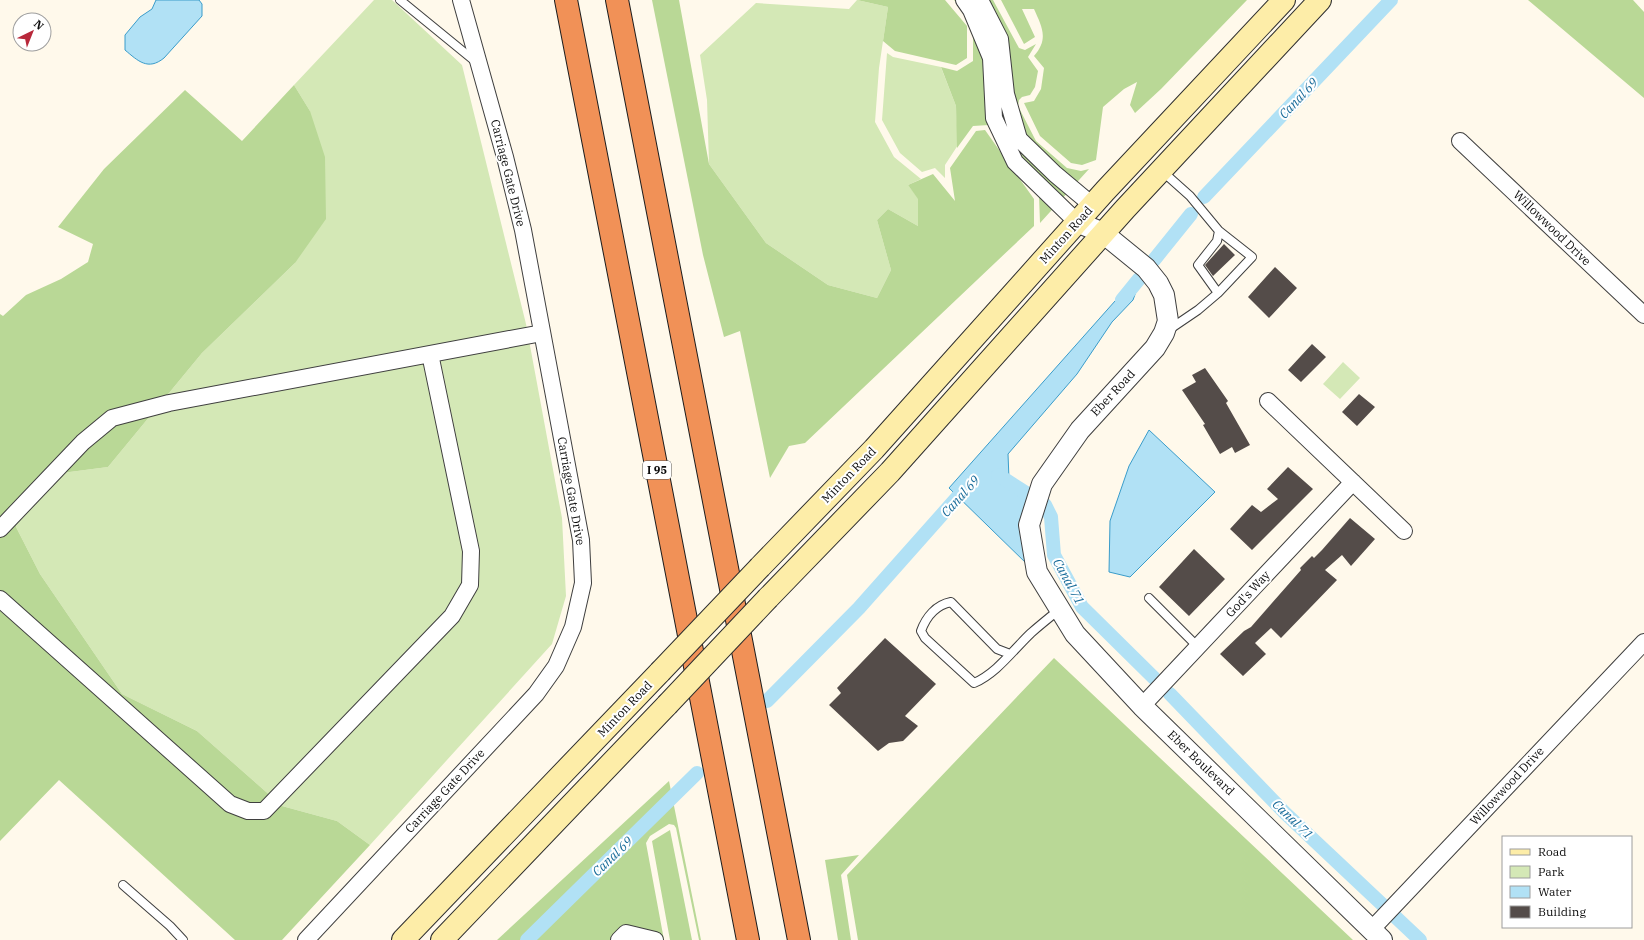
<svg xmlns="http://www.w3.org/2000/svg" width="1644" height="940" font-family="'IBM Plex Serif',serif">
  <style>
    .green { fill: #d4e8b6 }
    .forest { fill: #b9d896 }
    .water { fill: #b1e1f5; stroke: #3a9cca }
    .lines { fill: none; stroke-linecap: round; stroke-linejoin: round }
    .canal { stroke: #b1e1f5; stroke-width: 14 }
    .building { fill: #544c49 }
    .service-casing { stroke: #3f3f3f; stroke-width: 10 }
    .minor-casing { stroke: #3f3f3f; stroke-width: 18 }
    .tertiary-casing { stroke: #3f3f3f; stroke-width: 22 }
    .secondary-casing { stroke: #2e2e2e; stroke-width: 24 }
    .motorway-casing { stroke: #1d1d1d; stroke-width: 24 }
    .service { stroke: #fff; stroke-width: 8 }
    .minor { stroke: #fff; stroke-width: 16 }
    .tertiary { stroke: #fff; stroke-width: 20 }
    .secondary { stroke: #fdeda8; stroke-width: 22 }
    .motorway { stroke: #f19157; stroke-width: 22 }
    .secondary-bridge-casing { stroke: #2e2e2e; stroke-width: 24; stroke-linecap: butt }
    .secondary-bridge { stroke: #fdeda8; stroke-width: 22 }
    .labels { text-anchor: middle; stroke-width: 4; stroke-linejoin: round; paint-order: stroke }
    .shield { fill: #fff; stroke: #555; stroke-width: 1 }
    .shield-label { font-size: 11px; font-weight: bold; fill: #0c0c0c }
    .street-label { font-size: 12px; fill: #0c0c0c; stroke: #fff }
    .water-label { font-size: 13px; font-style: italic; fill: #196c9a; stroke: #fff }
  </style>
  <rect width="100%" height="100%" fill="#fff9eb"/>
  <path class="green" d="M374,0H392L462,65L526,324L562,518L566,596L552,644L370,845L337,821L282,806L197,731L122,694L40,574L16,527L28,491L62,473L108,467L202,353L295,263L310,111L294,85Z
    M857,0L888,7L879,68L875,122L894,157L921,179L908,185L918,198V226L888,209L877,220L891,270L877,298L828,285L766,243L709,164L707,100L700,55L756,3L849,9Z
    M887,53L893,57L941,67L942,70L956,106L958,145L945,165V178L935,168L922,172L900,153L882,120Z
    M1343,362L1360,378L1340,399L1323,384Z"/>
  <path class="forest" d="M652,0H679L709,164L766,243L828,285L877,298L891,270L877,220L888,209L918,226V199L908,185L933,174L955,201L950,168L976,131L985,130L1034,199V226L805,443L789,446L770,478L740,331L724,337L703,255Z
    M857,0H945L967,26V58L956,65L895,51L883,41L888,7Z
    M954,0H993L1019,48L1025,50L1036,44L1028,57L1038,71L1035,87L1030,95L1022,97L1019,100L1018,106L1036,141L1067,168L1081,171L1089,169L1040,223L1039,195L989,125L973,126L957,148L956,106L941,67L957,71L973,61V24Z
    M1001,0H1247L1161,89L1135,113L1130,105L1137,82L1124,89L1103,107L1096,160L1082,165L1071,163L1040,136L1024,103L1034,101L1041,89L1044,68L1034,56C1049,39 1042,27 1034,9H1022L1035,37L1024,44Z
    M1528,0H1633L1644,12V98Z
    M294,85L310,111L325,157L326,219L295,263L202,353L108,467L62,473L28,491L16,527L40,574L122,694L197,731L282,806L337,821L370,845L282,940H235L59,780L0,841V314L3,316L26,295L61,279L88,262L93,244L58,227L104,169L185,90L242,141Z
    M1054,658L1353,940H858L847,875Z
    M669,781L701,940H699L676,828L674,825L669,824L650,836L646,843L664,940H497Z
    M670,830L692,940H670L652,841Z
    M859,855L841,875L851,940H838L825,860Z"/>
  <path class="water" d="M156,0H199L202,4V16L164,58C148,71 138,61 125,50V35L140,17L152,9Z
    M1131,283L1137,289L1133,300L1112,322L1077,374L1008,454L1009,479L1015,488L1031,491L1028,565L949,488Z
    M1149,430L1215,492L1130,577L1109,572L1110,521L1129,466Z"/>
  <g class="lines">
    <path class="canal" d="M1204,197L1391,0
      M1154,260L1191,214
      M1122,300L1139,279
      M998,475L1026,493
      M1045,505L1051,517L1054,555L1082,607L1154,678
      M1170,694L1285,813L1420,940
      M767,701L859,608L970,483
      M527,940L697,773"/>
  </g>
  <path class="building" d="M1224,244L1235,255L1213,276L1205,265Z
    M1275,267L1297,288L1269,318L1248,297Z
    M1312,344L1326,357L1301,382L1288,370Z
    M1205,368L1228,401L1226,403L1250,445L1235,453L1232,447L1220,454L1203,425L1205,424L1182,390L1196,382L1192,375Z
    M1359,394L1375,407L1357,426L1342,412Z
    M1288,467L1313,489L1252,550L1230,529L1252,505L1261,512L1278,499L1267,489Z
    M1350,518L1375,539L1351,566L1342,555L1325,570L1337,580L1281,638L1271,628L1255,643L1266,654L1243,676L1220,654L1244,631L1251,627L1301,570L1300,568L1312,556L1314,558L1322,550Z
    M1194,549L1225,579L1189,616L1159,587Z
    M885,638L936,684L905,716L918,726L903,741L889,743L878,751L829,705L841,693L837,688Z"/>
  <g class="lines">
    <defs>
      <path id="service" d="M400,0L476,62
        M1162,171L1190,196L1219,231L1217,241L1198,265L1218,293L1198,310L1170,329
        M1218,293L1252,257L1219,231
        M1149,598L1198,647
        M1010,654L997,649L951,602C936,605 926,617 921,631L925,638L974,683C997,673 1013,650 1031,633C1040,625 1050,617 1060,609
        M123,885L170,926L183,940"/>
      <path id="minor" d="M964,0L971,10L991,58L994,118L1015,162L1077,222
        M980,0L1000,39L1006,94L1019,139L1055,174L1092,205
        M1460,141L1644,315
        M1268,401L1404,531
        M0,529L83,442L112,418L169,403L542,333
        M0,599L230,804L248,811H264L452,616L470,585L471,551L430,354
        M1142,706L1353,482
        M1371,930L1644,642
        M306,940L536,694L556,666L573,627L583,583L581,540L523,230L505,157L461,0
        M619,940L626,933L655,940"/>
      <path id="tertiary" d="M1077,222L1103,233L1146,268L1158,283L1164,295L1168,321L1164,333L1155,348L1080,430L1042,484L1029,525L1037,572L1075,634L1142,706L1382,940"/>
      <path id="secondary" d="M760,567L874,449L1105,191L1284,0
        M768,598L890,472L1125,209L1320,0
        M403,940L660,672
        M442,940L667,705"/>
      <path id="motorway" d="M566,0L748,940
        M617,0L799,940"/>
    </defs>
    <use href="#service" class="service-casing"/>
    <use href="#minor" class="minor-casing"/>
    <use href="#tertiary" class="tertiary-casing"/>
    <use href="#secondary" class="secondary-casing"/>
    <use href="#motorway" class="motorway-casing"/>
    <use href="#service" class="service"/>
    <use href="#minor" class="minor"/>
    <use href="#tertiary" class="tertiary"/>
    <use href="#secondary" class="secondary"/>
    <use href="#motorway" class="motorway"/>
    <defs>
      <path id="secondary-bridge" d="M660,672L760,567
        M667,705L768,598"/>
    </defs>
    <use href="#secondary-bridge" class="secondary-bridge-casing"/>
    <use href="#secondary-bridge" class="secondary-bridge"/>
  </g>
  <g class="labels">
    <rect class="shield" x="643" y="461" width="28" height="18" rx="3"/>
    <g class="shield-label">
      <text x="657" y="474">I 95</text>
    </g>
    <g class="street-label">
      <text transform="translate(508 173) rotate(76)" y="4">Carriage Gate Drive</text>
      <text transform="translate(1552 228) rotate(44)" y="4">Willowwood Drive</text>
      <text transform="translate(1066 235) rotate(-48)" y="4">Minton Road</text>
      <text transform="translate(1113 393) rotate(-47)" y="4">Eber Road</text>
      <text transform="translate(849 475) rotate(-46)" y="4">Minton Road</text>
      <text transform="translate(571 491) rotate(80)" y="4">Carriage Gate Drive</text>
      <text transform="translate(1248 594) rotate(-47)" y="4">God's Way</text>
      <text transform="translate(625 709) rotate(-46)" y="4">Minton Road</text>
      <text transform="translate(1201 763) rotate(44)" y="4">Eber Boulevard</text>
      <text transform="translate(1507 786) rotate(-47)" y="4">Willowwood Drive</text>
      <text transform="translate(445 791) rotate(-47)" y="4">Carriage Gate Drive</text>
    </g>
    <g class="water-label">
      <text transform="translate(1298 98) rotate(-47)" y="5">Canal 69</text>
      <text transform="translate(960 496) rotate(-48)" y="5">Canal 69</text>
      <text transform="translate(1069 581) rotate(61)" y="5">Canal 71</text>
      <text transform="translate(1293 819) rotate(44)" y="5">Canal 71</text>
      <text transform="translate(612 856) rotate(-44)" y="5">Canal 69</text>
    </g>
  </g>
  <rect x="1502" y="836" width="130" height="92" fill="#ffffff" stroke="#9e9e9e"/>
  <rect x="1510" y="849" width="20" height="6" fill="#fdeda8" stroke="#9e9e9e"/>
  <text x="1538" y="856" font-size="12" fill="#0c0c0c">Road</text>
  <rect x="1510" y="866" width="20" height="12" fill="#d4e8b6" stroke="#9e9e9e"/>
  <text x="1538" y="876" font-size="12" fill="#0c0c0c">Park</text>
  <rect x="1510" y="886" width="20" height="12" fill="#b1e1f5" stroke="#9e9e9e"/>
  <text x="1538" y="896" font-size="12" fill="#0c0c0c">Water</text>
  <rect x="1510" y="906" width="20" height="12" fill="#544c49" stroke="#9e9e9e"/>
  <text x="1538" y="916" font-size="12" fill="#0c0c0c">Building</text>
  <g transform="translate(32 32) rotate(43)"><circle r="19" fill="#ffffff" stroke="#9e9e9e"/>
  <path d="M0-3L7 15L0 10L-7 15Z" fill="#b8283a"/>
  <text y="-6" font-size="11" font-weight="bold" text-anchor="middle" fill="#0c0c0c">N</text>
  </g>
</svg>
